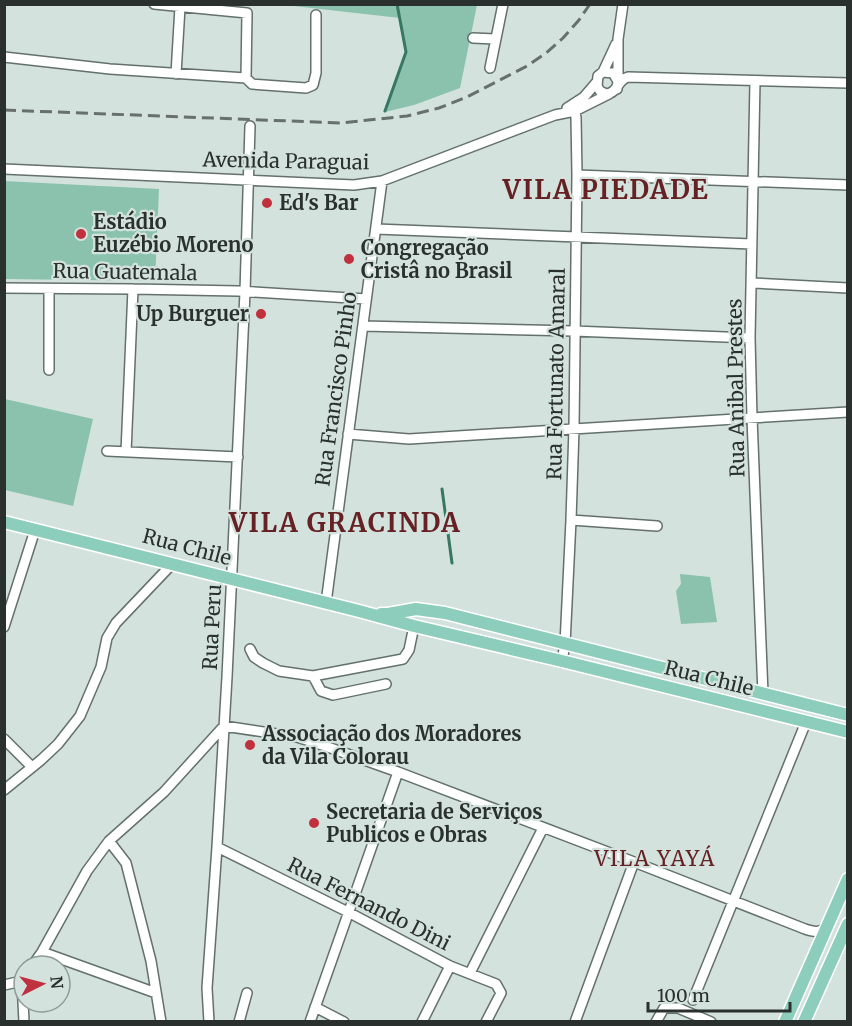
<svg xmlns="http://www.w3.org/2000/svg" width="852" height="1026" font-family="Merriweather,serif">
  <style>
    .green { fill: #8ac2ae }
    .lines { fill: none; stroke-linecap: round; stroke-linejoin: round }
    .stream { stroke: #377764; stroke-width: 3 }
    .minor-casing { stroke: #63706b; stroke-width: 12 }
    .major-casing { stroke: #fff; stroke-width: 15 }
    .minor { stroke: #fff; stroke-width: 9 }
    .major { stroke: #8ccebb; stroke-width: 12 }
    .rail { stroke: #67706c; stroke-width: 3; stroke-dasharray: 12 6; stroke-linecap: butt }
    .poi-dot { fill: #c1303e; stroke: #d3e2dc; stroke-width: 2 }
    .labels { text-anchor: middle; stroke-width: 4.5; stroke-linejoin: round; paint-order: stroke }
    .street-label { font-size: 20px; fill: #2a302d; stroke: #d3e2dc }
    .poi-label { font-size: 20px; font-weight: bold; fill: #2a302d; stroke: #d3e2dc; text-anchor: start }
    .neighbourhood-label { font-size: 21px; letter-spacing: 1.5px; fill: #662124; stroke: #d3e2dc }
    .district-label { font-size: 26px; font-weight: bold; letter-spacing: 1.5px; fill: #662124; stroke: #d3e2dc }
  </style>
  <rect width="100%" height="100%" fill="#d3e2dc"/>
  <path class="green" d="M285,5H477L460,88L414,105L385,112L406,52L400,18Z
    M4,181L159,189L155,281L5,279Z
    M5,399L93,419L73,506L5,490Z
    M680,574L710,577L717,622L681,624L676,591L681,584Z"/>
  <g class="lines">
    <path class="stream" d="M385,111L406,52L397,4
      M442,489L452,563"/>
    <defs>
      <path id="minor" d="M154,4L247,13L246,78
        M473,38L495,39
        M4,57L110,69L246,78L252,84L306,88L313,85L316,73V15
        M490,68L503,4
        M603,72L616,44
        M176,74L180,7
        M618,80V39L623,4
        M755,81L750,338L752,418L763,694
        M617,89L618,81L613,73L603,72L598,76L597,86L600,91L606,94C618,93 617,80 628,77L848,83
        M567,108L584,97L596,83
        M4,169L354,185L382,181L555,115L575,111L609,94
        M577,175L848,185
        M376,229L752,244
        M753,283L848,288
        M4,288L133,289L238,291L366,299
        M363,326L574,331L750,338
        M49,370V289
        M348,434L409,439L848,412
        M107,451L238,457
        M126,452L133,289
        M571,520L657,526
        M326,603L382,181
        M4,627L35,530
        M250,649L254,657L263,663L279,671L313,676L403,659L409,650L414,626
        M562,661L565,644L571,520L574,428L577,175L576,117L573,107
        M313,676L321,691L333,695L386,684
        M4,739L32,767
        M4,790L41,760L58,744L80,716L101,667L107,638L116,623L173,563
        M109,841L126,863L151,961L161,1022
        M217,847L348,912L450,966L496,984L501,993L486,1022
        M42,952L156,993
        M32,966L42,952L87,871L109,841L164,792L224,726L297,737L325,746L398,772L634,862L805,929C814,932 819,933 827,927
        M470,973L543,828
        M24,978L22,981L24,1022
        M4,985L22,981
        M693,1000L806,722
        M315,1007L344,1022
        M209,1022L207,988L217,847L227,677L245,292L250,126
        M239,1022L247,993
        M310,1022L398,772
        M422,1022L450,966
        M575,1022L634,862
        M656,1022L664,1008H678L711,1022"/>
      <path id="major" d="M4,522L359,611L414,626L562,661L848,732
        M381,614H388L416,609L445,613L848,715
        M785,1022L848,879
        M804,1022L848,924"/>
    </defs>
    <use href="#minor" class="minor-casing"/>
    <use href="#major" class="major-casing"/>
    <use href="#minor" class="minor"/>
    <use href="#major" class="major"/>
    <path class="rail" d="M4,110L341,123L407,116L439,108L467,97L527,66L546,53L563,38L579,20L590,4"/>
  </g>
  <g class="poi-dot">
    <circle cx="267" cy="203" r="6"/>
    <circle cx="81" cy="234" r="6"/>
    <circle cx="349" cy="259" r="6"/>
    <circle cx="261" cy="314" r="6"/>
    <circle cx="250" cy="745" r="6"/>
    <circle cx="314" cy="823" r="6"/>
  </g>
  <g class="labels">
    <g class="street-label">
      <text transform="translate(286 161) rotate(1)" y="7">Avenida Paraguai</text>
      <text transform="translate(125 272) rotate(1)" y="7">Rua Guatemala</text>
      <text transform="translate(556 374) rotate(-89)" y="7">Rua Fortunato Amaral</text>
      <text transform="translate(736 388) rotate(-91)" y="7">Rua Anibal Prestes</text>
      <text transform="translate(336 389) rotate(-82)" y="7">Rua Francisco Pinho</text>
      <text transform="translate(187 547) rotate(15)" y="7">Rua Chile</text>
      <text transform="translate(212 627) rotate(-87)" y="7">Rua Peru</text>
      <text transform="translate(709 678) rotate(14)" y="7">Rua Chile</text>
      <text transform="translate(369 904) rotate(27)" y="7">Rua Fernando Dini</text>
    </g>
    <g class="poi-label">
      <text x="279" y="210">Ed's Bar</text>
      <text x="93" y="229">Estádio<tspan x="93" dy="23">Euzébio Moreno</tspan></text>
      <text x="361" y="255">Congregação<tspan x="361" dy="23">Cristâ no Brasil</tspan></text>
      <text x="249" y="321" text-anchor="end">Up Burguer</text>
      <text x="262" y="741">Associação dos Moradores<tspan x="262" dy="23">da Vila Colorau</tspan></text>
      <text x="326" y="819">Secretaria de Serviços<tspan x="326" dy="23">Publicos e Obras</tspan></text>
    </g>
    <g class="neighbourhood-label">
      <text x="655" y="866">VILA YAYÁ</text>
    </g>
    <g class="district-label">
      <text x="606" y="199">VILA PIEDADE</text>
      <text x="345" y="532">VILA GRACINDA</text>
    </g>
  </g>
  <rect width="852" height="1026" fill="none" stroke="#2a302d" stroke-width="12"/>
  <g transform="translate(42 984) rotate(84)"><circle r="28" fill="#d3e2dc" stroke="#8f9b96" stroke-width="1.5"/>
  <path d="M0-4.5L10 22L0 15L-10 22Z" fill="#c1303e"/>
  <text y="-9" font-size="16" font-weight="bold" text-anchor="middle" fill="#2a302d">N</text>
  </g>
  <path d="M648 1002v9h142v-9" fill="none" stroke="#2a302d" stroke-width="3"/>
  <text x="657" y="1002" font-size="18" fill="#2a302d" stroke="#d3e2dc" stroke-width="4.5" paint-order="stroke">100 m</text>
</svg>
